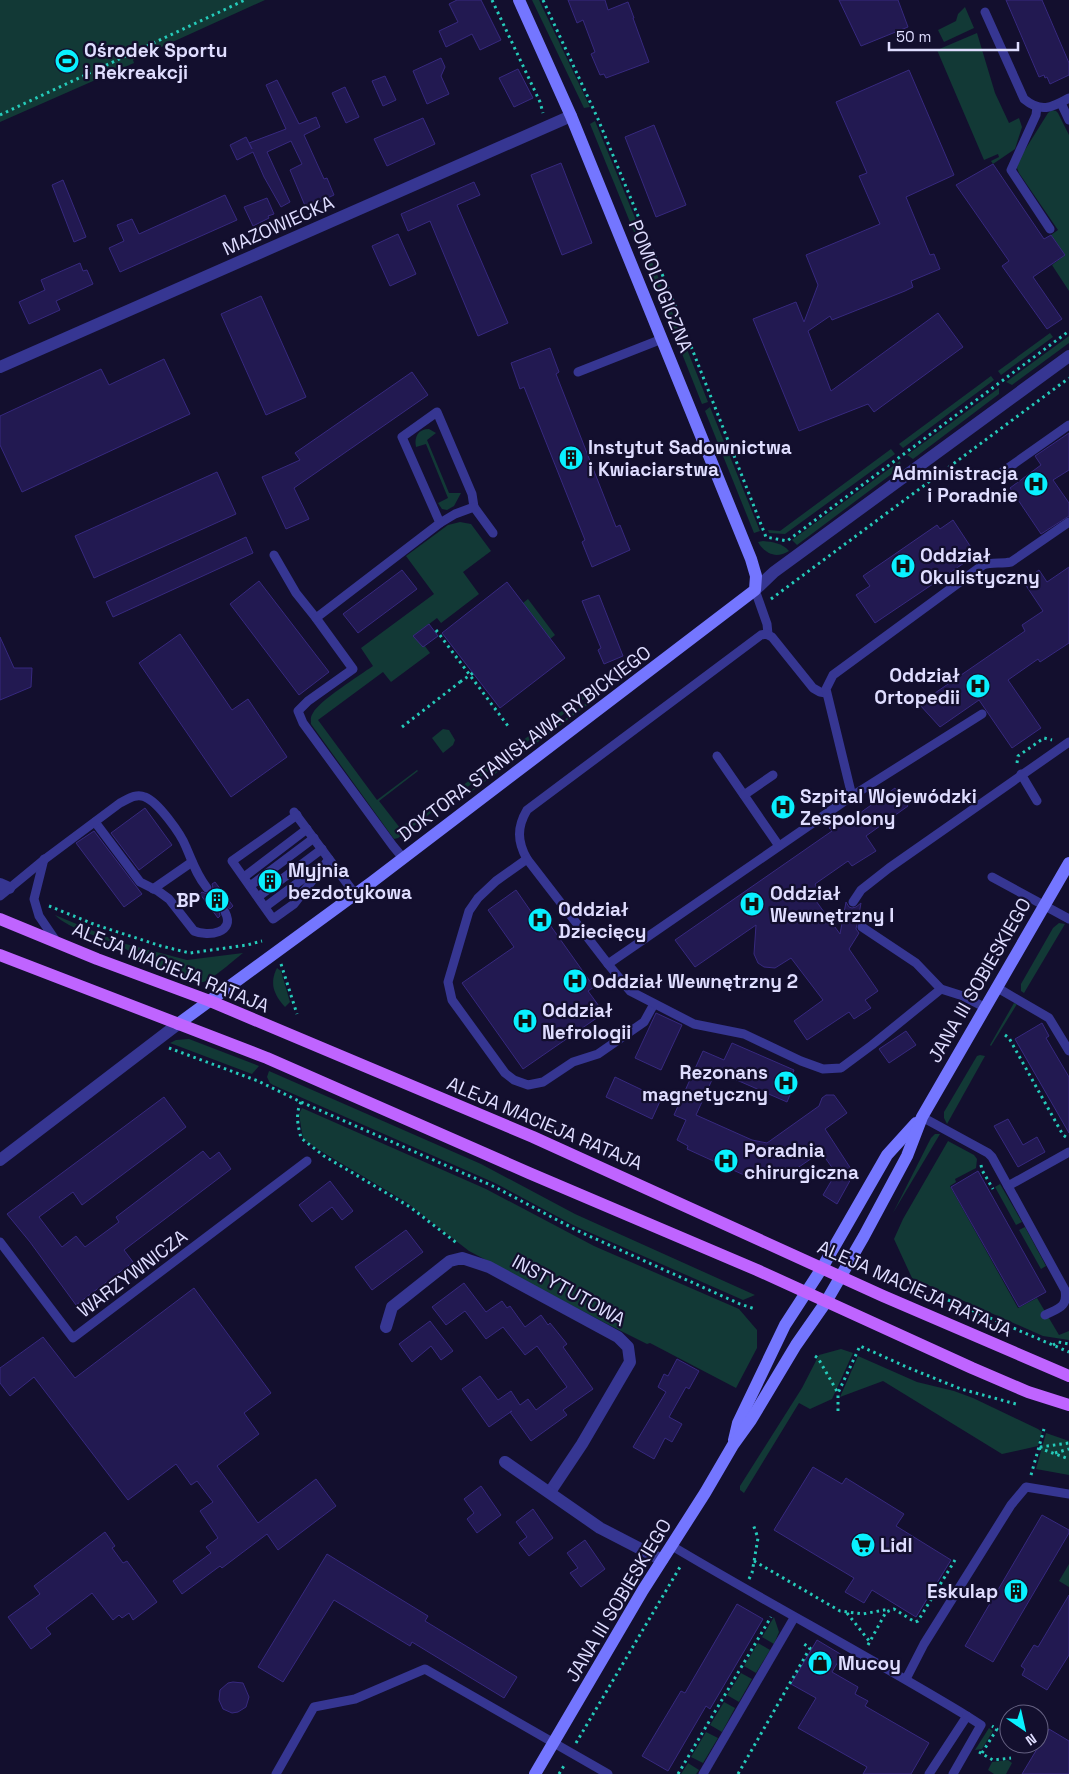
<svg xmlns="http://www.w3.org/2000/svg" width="1069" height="1774" viewBox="0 0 1069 1774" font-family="'Space Grotesk',sans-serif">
<rect width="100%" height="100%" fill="#130f2e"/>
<g fill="#123936">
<polygon points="0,0 265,0 133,60 134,63 0,122"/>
<polygon points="532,0 539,0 590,107 584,108"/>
<polygon points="965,7 974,28 944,42 938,30 956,21 958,14"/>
<polygon points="977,33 995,93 1009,123 1019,118 1022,127 1015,149 993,164 991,161 999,157 998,154 984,160 937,50"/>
<polygon points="1052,110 1056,111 1058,113 1069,135 1069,291 1052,265 1065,255 1051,235 1058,230 1019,173 1017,168 1018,161 1048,113"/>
<polygon points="595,121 640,230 634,232 590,124"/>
<polygon points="647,249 708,402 702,404 642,253"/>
<polygon points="1050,333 1053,337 1001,375 998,371"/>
<polygon points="1069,336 1069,343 1012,385 1006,382"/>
<polygon points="991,376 994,380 903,448 899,444"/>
<polygon points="999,388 999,394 913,459 907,455"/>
<polygon points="710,407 760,531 754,533 705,411"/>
<path d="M 429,429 L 436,433 L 427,440 L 449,493 L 461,493 L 454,506 L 447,510 L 442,509 L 438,503 L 448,498 L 426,444 L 416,447 C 414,437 418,429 429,429 Z"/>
<polygon points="891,449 895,454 785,534 769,533 768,530 780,531"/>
<polygon points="900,461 901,467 797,545 792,540"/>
<path d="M 460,522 L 471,524 L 491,551 L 463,572 L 479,594 L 441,623 L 437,618 L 416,634 L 430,653 L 391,682 L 383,672 L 318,720 L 377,800 L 417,770 L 418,771 L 379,801 L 400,828 L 408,822 L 411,825 L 435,807 L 436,809 L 398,838 L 394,839 L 311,724 C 311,720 310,717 313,713 C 319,701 360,675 373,666 L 361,648 L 434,594 L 406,556 L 448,525 Z"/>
<path d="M 763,541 C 773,542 782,543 789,551 C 776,559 765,554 758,542 Z"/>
<polygon points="528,599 555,635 550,639 523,603"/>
<polygon points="591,689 594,691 461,792 458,789"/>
<polygon points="593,698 590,703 471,792 468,793"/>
<polygon points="443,729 449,730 455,740 453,745 443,753 432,738"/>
<path d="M 55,915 L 122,943 L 187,960 L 243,953 C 235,959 212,980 203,982 C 182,988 139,955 120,946 C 100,936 70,930 55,915 Z"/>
<polygon points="1059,923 1065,924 1024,993 1021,991 1021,984 1053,928"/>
<path d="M 277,968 L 281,971 L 290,1002 L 285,1007 C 274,995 269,983 277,968 Z"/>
<polygon points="1014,1003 1017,1004 991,1046 990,1045"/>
<polygon points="189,1039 259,1066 252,1074 170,1043 176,1040"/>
<polygon points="980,1055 985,1056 947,1124 944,1118 944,1112 977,1056"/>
<polygon points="269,1071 481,1164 575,1214 755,1295 743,1300 575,1226 495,1183 273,1085 270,1083 267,1077"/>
<polygon points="302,1108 486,1189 594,1246 739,1309 757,1330 757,1348 736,1388 650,1343 647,1344 607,1324 469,1251 406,1202 324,1153 303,1139 299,1114"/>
<polygon points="935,1134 940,1134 893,1213 931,1138"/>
<polygon points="948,1141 974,1155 977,1159 976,1168 955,1179 956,1182 950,1186 1018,1308 1037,1298 1059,1335 1069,1331 1069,1340 1043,1336 912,1278 894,1239 903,1219"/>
<polygon points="1000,1184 1022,1222 1016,1225 995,1187"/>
<polygon points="1025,1227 1046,1266 1041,1269 1019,1230"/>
<polygon points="841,1349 853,1353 832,1399 810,1409 799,1403 744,1493 740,1490 740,1486 802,1388 819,1355"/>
<polygon points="858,1356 917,1382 954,1391 973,1398 1038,1429 1042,1432 1038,1446 1002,1454 883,1381 840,1397"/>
<polygon points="1046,1433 1069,1441 1069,1475 1036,1469"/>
<polygon points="1069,1564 1069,1587 1059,1581"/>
<polygon points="774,1617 779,1632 774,1644 762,1637"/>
<polygon points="758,1643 770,1650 756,1673 744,1666"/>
<polygon points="741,1673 752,1679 739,1702 727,1695"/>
<polygon points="724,1702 735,1708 722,1732 710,1725"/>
<polygon points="989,1728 993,1731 982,1749 975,1750"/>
<polygon points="706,1732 718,1738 703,1763 691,1757"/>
<polygon points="1008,1760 1012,1763 1006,1774 994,1774 988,1770 992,1762"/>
<polygon points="688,1763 699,1770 696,1774 681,1774"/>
</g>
<g fill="#221951" stroke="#37297f">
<polygon points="457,0 481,0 501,40 480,50 472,34 446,47 439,31 458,22 449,4"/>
<polygon points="568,0 605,0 608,10 628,2 634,18 633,18 649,62 606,78 604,74 600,75 591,54 595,52 583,20 577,23"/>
<polygon points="839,0 898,0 908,27 861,46"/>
<polygon points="1006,0 1042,0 1069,63 1069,75 1050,84 1047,77 1045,78 1044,75 1039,77"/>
<polygon points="441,58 445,67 441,76 449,94 427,104 413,71"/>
<polygon points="518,69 533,98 514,107 499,78"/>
<polygon points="909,70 954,175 906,197 930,255 934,254 940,269 911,281 913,287 905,291 832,320 830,316 808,331 831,391 938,313 963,347 874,412 868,404 799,431 753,319 796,302 804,322 818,285 806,255 880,224 859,176 867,173 836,102"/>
<polygon points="385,76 396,100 383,106 372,81"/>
<polygon points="277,80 299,124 316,117 320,127 304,135 324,179 327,178 334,195 306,208 290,170 302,164 291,141 267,152 290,202 281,207 264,177 253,152 237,160 230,145 246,137 252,149 249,143 286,129 266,85"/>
<polygon points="345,87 359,117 346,123 332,93"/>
<polygon points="423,118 435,144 387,166 374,139"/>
<polygon points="654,125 686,205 656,217 625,137"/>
<polygon points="561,163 592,243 562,255 531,175"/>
<polygon points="993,164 1044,239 1051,235 1065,255 1033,277 1062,319 1047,329 1002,266 1009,261 956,185"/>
<polygon points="63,180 86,237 74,242 52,185"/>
<polygon points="474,182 480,195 457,205 508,323 478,336 430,221 408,231 401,214"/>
<polygon points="225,195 237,220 120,272 109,248 124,241 117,225 132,219 139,234"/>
<polygon points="267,198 274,214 268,216 269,218 253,226 244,207"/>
<polygon points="398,234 416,274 390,286 372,246"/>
<polygon points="80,263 83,271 87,270 93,284 56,301 60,310 29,324 19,302 45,290 41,280"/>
<polygon points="261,296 306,397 266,415 221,314"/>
<polygon points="550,348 559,372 556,374 616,527 620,525 630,550 592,567 582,542 585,540 524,387 520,389 511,363"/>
<polygon points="164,359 190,414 22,492 0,445 0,416 101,369 109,385"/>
<polygon points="412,372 428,395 294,488 309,519 286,529 262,477 300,460 295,453"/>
<polygon points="1069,433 1069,470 1053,480 1069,503 1069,516 1041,534 1010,488 1041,465 1035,456"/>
<polygon points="217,472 236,514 94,578 75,536"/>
<polygon points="953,520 976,555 875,623 856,595 870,586 863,576 937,525 940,529"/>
<polygon points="246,537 253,553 113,617 106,602"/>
<polygon points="1069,567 1069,643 1040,662 1038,659 1008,680 1041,728 1012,748 979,700 940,727 919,704 1025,631 1022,625 1043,611 1023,581 1039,570 1047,582"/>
<polygon points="402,570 417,589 358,633 343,614"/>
<polygon points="259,581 329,672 299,695 230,604"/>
<polygon points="507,582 565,658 500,708 442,633"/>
<polygon points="599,595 623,656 604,664 598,650 601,648 582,601"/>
<polygon points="429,624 438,636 423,647 413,636"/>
<polygon points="180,634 232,710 248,699 287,757 231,797 139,663"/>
<polygon points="0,637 14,668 32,668 31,687 0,700"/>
<polygon points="895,788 908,806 866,836 876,851 852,866 848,861 815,884 818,890 811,894 840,934 846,902 849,907 852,908 856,907 861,903 859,914 867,920 866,922 860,921 857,924 856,929 859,933 849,949 878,991 865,1000 871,1008 854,1019 849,1012 807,1040 794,1021 823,1000 791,958 775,968 764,967 758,963 754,954 756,925 695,967 675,940 832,831 829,828 850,813 853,818"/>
<polygon points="145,808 172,845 139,870 111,833"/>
<polygon points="94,831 142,894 124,907 76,843"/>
<polygon points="215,882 233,906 230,909 226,906 221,908 219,911 220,916 218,918 200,894 202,892 207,894 211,893 213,888 212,884"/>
<polygon points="516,890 532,913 538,908 594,987 588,991 604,1013 523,1069 462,983 514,947 488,910"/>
<polygon points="656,1013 682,1025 661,1070 635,1058"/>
<polygon points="1042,1023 1049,1036 1046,1038 1069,1077 1069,1133 1015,1039"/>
<polygon points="906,1031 916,1045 889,1063 879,1049"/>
<polygon points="732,1043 794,1070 789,1082 794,1085 787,1102 716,1071 696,1115 752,1140 767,1143 819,1106 822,1098 826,1095 834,1095 847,1113 825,1129 853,1172 852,1177 837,1204 823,1195 836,1173 821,1152 793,1171 779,1177 776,1174 769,1176 745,1173 744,1175 687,1149 688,1146 677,1140 686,1120 674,1115 703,1051 724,1060"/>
<polygon points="615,1077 661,1099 652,1119 606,1097"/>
<polygon points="164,1097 186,1127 82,1205 73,1192 39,1217 62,1247 76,1236 85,1247 119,1222 116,1217 203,1151 210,1159 219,1152 231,1169 124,1250 133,1262 76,1305 30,1242 7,1214"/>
<polygon points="1008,1119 1023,1145 1037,1137 1045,1152 1018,1167 994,1126"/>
<polygon points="978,1171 1046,1292 1019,1307 951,1187"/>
<polygon points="330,1181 353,1211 342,1220 332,1207 312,1222 299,1205"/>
<polygon points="406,1230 423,1252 372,1290 355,1267"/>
<polygon points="464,1283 486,1312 502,1301 507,1308 510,1306 525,1327 541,1315 548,1325 550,1323 567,1344 563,1347 593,1389 563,1410 567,1415 531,1441 510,1412 512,1411 489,1427 462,1389 480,1376 498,1400 511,1391 520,1405 528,1399 536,1410 567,1387 537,1346 525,1355 503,1327 486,1339 465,1311 446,1325 432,1307"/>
<polygon points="194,1288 271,1393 244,1413 259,1434 217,1466 258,1523 316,1479 336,1506 278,1550 267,1534 222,1568 220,1566 182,1594 173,1581 211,1553 206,1547 218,1538 200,1511 213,1502 197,1481 191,1485 176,1464 128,1500 34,1377 10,1396 0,1383 0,1368 43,1337 75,1378"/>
<polygon points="430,1321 453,1351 441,1360 431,1346 412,1362 399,1344"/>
<polygon points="677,1359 699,1371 689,1389 686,1387 669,1417 682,1424 672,1442 665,1438 654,1459 633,1447 666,1392 658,1387 664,1374 668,1376"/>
<polygon points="813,1467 842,1484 846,1478 904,1514 896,1526 951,1560 916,1617 872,1590 864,1603 845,1592 854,1578 774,1530"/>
<polygon points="481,1486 501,1515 477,1533 467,1519 474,1513 464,1499"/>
<polygon points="533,1509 553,1538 529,1556 519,1543 527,1537 516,1522"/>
<polygon points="1042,1515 1069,1530 1069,1533 993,1662 965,1646"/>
<polygon points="105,1532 115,1546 112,1548 123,1563 127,1561 157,1602 133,1620 129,1613 122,1618 119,1615 113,1620 92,1593 46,1628 51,1634 31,1649 8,1617 40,1594 34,1586"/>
<polygon points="585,1540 605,1569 581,1587 570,1573 578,1568 567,1553"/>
<polygon points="327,1554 428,1616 425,1621 517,1677 504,1698 412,1642 410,1646 334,1600 283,1682 258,1667"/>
<polygon points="1069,1595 1069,1655 1047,1690 1022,1675 1025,1669 1021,1666 1034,1645 1038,1647"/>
<polygon points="737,1604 763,1619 710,1709 706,1706 668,1771 642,1756 681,1691 685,1693"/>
<polygon points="817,1640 842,1655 832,1672 858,1687 855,1694 868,1701 865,1706 929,1743 911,1774 863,1774 867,1767 798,1728 816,1698 791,1684"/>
<polygon points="233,1682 243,1683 249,1697 246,1707 238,1712 232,1713 223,1709 219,1700 220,1690 228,1683"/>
<polygon points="1049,1729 1069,1741 1069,1774 1022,1774"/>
</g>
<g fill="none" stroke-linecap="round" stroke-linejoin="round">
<g stroke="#25cbba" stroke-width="3" stroke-dasharray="2.5 4" stroke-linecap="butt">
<polyline points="492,0 540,102 543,113"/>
<polyline points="543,0 598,119 674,303 766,537 787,541 1069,331"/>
<polyline points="0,115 245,0"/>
<polyline points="771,599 1069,378"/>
<polyline points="436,630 508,726"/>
<polyline points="402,727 460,682"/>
<polyline points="1017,763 1018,756 1044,738 1052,740"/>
<polyline points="49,906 96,925 161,946 190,953 247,945 262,941"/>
<polyline points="281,964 297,1014"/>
<polyline points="1005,1035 1009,1038 1063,1135 1069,1139"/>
<polyline points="169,1048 258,1081 301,1102 495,1187 576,1230 740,1304 755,1309"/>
<path d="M 301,1102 C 295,1114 298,1126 301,1138 L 324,1156 L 410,1207 L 458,1244"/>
<polyline points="981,1165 982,1170 993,1189"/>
<polyline points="948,1300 1069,1352"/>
<polyline points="1053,1345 1058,1342 1069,1344"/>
<polyline points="815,1356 818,1358 838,1393"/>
<polyline points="838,1411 838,1393 860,1346 909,1368 961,1389 1016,1404"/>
<polyline points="1040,1447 1069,1443"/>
<polyline points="1039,1448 1069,1459"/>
<polyline points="1055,1453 1069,1449"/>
<polyline points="1031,1475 1044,1429"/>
<polyline points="754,1561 840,1611 863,1614 889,1609"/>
<polyline points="749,1579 752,1573 758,1538 753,1524"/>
<polyline points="847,1613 870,1642"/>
<polyline points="868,1645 886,1612 894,1609 915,1622 918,1621 955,1560"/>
<polyline points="576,1743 680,1567"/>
<polyline points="979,1752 993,1760 1011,1758"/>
<polyline points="982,1753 997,1729 992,1726"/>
<polyline points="559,1774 565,1764"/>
<polyline points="678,1774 771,1617"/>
<polyline points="738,1774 810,1648 804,1644"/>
</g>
<g stroke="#363692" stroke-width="9">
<path d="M 985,12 L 1024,99 C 1041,113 1051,108 1069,98"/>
<polyline points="1061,103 1069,120"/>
<polyline points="1037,107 1036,115 1011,170 1050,229"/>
<polyline points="578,372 662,339"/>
<polyline points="998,475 1069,425"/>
<polyline points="440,523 402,437 437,412 472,494 474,507"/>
<polyline points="274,555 296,593 316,618 353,669 308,701 298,711 303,723 393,846 403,858"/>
<polyline points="755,590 767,624 768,634"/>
<polyline points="316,618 440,523 455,514 474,507 493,533"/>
<polyline points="717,756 779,846"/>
<polyline points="1021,774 1037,801"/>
<polyline points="744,795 773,775"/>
<polyline points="852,796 982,714"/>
<polyline points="294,812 355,894"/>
<polyline points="297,815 232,861 273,919 294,904 329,859"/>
<path d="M 95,822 L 140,882 L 158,891 L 169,899 L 194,931 C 208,937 236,933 225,912"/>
<polyline points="44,859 34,899 39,916 56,941"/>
<path d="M 527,859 C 517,841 517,827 527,810 L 761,635 L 766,634 L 772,637 L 813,688 L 820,692 L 826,693"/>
<polyline points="244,877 307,829"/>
<polyline points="992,877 1069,919"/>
<polyline points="250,886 314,838"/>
<polyline points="153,889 192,862"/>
<path d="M 0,896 L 45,859 L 120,803 C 128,799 136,793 145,797 C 158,802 181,834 186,847 C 193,863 196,874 207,888"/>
<polyline points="258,897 322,849"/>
<polyline points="853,902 861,890 889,868 1069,742"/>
<polyline points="265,907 319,867"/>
<polyline points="862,927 916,963 941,989 963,996 984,1007"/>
<polyline points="608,964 527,859 496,881 478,898 469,911 448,982 452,1000 505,1073 514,1080 528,1085 543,1082 573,1062 598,1054 644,1022 654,1004"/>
<polyline points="996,987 1049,1018 1069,1051"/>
<path d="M 941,989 L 872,1045 L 841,1068 L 823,1069 L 801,1061 L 744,1034 L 694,1024 L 630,991 L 608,964 L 852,796 L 826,689 L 833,675 L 983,565 C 992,562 1001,564 1011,562 L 1069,522"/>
<path d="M 922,1117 L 988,1153 L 992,1157 L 1065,1290 C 1068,1307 1059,1308 1045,1315"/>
<polyline points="1008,1186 1069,1152"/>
<polyline points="0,1242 73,1338 307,1161"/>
<path d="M 672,1546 C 769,1604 870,1657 967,1716 L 929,1774"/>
<polyline points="906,1679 924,1644 1011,1505 1026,1487 1069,1494"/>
<polyline points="276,1774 314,1707 355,1699 425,1669 608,1774"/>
<polyline points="703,1774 794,1618"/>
<polyline points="953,1774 981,1725 967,1716"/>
</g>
<g stroke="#363692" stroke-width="12">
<polyline points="0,367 571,116"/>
<polyline points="755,590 774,572 1069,356"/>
<polyline points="0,884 9,888"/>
<polyline points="0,1160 178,1024"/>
<polyline points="386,1327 392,1307 450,1261 462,1258 489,1267 618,1337 628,1347 630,1362 582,1444 550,1492"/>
<polyline points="505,1462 600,1528 662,1560"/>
</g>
<g stroke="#7476ff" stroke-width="12">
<polyline points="178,1024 372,882 755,590 756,576 751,559 571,116 519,0"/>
<polyline points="734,1440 738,1423 785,1325 822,1268 887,1155 916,1123"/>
<polyline points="535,1774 643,1590 705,1493 733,1445 751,1420 796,1345 826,1302 864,1236 907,1156 922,1117 1069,863"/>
</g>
<g stroke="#bf64ff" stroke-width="12">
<polyline points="0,919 97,959 210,1001 533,1137 883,1296 1069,1376"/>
<polyline points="0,955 267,1058 529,1173 757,1270 972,1368 1028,1392 1069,1405"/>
</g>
<polyline stroke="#25cbba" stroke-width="3" stroke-dasharray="2.5 4" stroke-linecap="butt" points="460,682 473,673"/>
</g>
<defs>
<symbol id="stadium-disc" viewBox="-11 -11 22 22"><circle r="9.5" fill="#09f0ff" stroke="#130f2e"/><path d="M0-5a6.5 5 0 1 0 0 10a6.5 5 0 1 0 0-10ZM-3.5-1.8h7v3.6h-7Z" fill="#111"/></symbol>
<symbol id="building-disc" viewBox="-11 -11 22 22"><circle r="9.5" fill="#09f0ff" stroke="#130f2e"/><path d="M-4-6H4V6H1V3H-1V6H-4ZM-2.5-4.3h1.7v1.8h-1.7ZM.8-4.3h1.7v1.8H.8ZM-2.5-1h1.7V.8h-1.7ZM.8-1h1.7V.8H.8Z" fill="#111"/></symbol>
<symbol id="hospital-disc" viewBox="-11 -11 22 22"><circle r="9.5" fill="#09f0ff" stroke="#130f2e"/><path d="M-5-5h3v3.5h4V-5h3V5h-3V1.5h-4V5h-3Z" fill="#111"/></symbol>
<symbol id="supermarket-disc" viewBox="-11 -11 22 22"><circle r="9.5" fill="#09f0ff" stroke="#130f2e"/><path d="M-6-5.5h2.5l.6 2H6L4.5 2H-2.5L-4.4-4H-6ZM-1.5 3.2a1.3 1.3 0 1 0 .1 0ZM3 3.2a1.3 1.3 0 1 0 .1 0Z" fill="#111"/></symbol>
<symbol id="shop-disc" viewBox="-11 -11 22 22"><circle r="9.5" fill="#09f0ff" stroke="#130f2e"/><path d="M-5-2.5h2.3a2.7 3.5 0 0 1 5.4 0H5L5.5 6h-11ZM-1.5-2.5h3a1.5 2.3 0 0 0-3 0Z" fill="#111"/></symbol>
</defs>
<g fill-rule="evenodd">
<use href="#stadium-disc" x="53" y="47" width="28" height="28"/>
<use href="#building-disc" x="557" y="444" width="28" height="28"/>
<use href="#hospital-disc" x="1022" y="470" width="28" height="28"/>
<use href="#hospital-disc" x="889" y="552" width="28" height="28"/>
<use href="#hospital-disc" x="964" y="672" width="28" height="28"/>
<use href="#hospital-disc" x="769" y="793" width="28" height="28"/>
<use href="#building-disc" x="256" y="867" width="28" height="28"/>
<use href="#building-disc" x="203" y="886" width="28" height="28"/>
<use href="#hospital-disc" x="738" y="890" width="28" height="28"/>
<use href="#hospital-disc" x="526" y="906" width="28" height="28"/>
<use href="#hospital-disc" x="561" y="967" width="28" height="28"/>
<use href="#hospital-disc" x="511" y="1007" width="28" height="28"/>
<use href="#hospital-disc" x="772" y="1069" width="28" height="28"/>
<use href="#hospital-disc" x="712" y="1147" width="28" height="28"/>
<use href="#supermarket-disc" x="849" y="1531" width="28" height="28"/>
<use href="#building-disc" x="1002" y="1577" width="28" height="28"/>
<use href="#shop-disc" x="806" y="1649" width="28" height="28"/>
</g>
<g text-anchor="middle" stroke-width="4.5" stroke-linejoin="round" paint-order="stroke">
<g font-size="19" font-weight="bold" fill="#dfddff" stroke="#130f2e" text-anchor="start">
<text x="84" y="57">Ośrodek Sportu<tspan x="84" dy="22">i Rekreakcji</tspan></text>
<text x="588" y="454">Instytut Sadownictwa<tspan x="588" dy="22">i Kwiaciarstwa</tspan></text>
<text x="1018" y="480" text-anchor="end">Administracja<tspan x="1018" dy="22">i Poradnie</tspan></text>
<text x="920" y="562">Oddział<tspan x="920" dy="22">Okulistyczny</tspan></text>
<text x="960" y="682" text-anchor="end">Oddział<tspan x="960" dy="22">Ortopedii</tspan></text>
<text x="800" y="803">Szpital Wojewódzki<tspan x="800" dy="22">Zespolony</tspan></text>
<text x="288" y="877">Myjnia<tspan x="288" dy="22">bezdotykowa</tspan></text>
<text x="770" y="900">Oddział<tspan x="770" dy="22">Wewnętrzny I</tspan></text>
<text x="200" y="907" text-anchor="end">BP</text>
<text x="558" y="916">Oddział<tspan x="558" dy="22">Dziecięcy</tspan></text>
<text x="592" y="988">Oddział Wewnętrzny 2</text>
<text x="542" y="1017">Oddział<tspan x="542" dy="22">Nefrologii</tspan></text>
<text x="768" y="1079" text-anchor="end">Rezonans<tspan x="768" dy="22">magnetyczny</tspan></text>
<text x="744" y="1157">Poradnia<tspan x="744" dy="22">chirurgiczna</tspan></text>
<text x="880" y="1552">Lidl</text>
<text x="998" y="1598" text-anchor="end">Eskulap</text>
<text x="838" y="1670">Mucoy</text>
</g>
<g font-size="19" fill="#dfddff" stroke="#130f2e">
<text transform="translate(278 225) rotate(-24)" y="7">MAZOWIECKA</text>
<text transform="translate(661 286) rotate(68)" y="7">POMOLOGICZNA</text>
<text transform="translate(524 743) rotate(-37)" y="7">DOKTORA STANISŁAWA RYBICKIEGO</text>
<text transform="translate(171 967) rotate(22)" y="7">ALEJA MACIEJA RATAJA</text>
<text transform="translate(979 980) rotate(-60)" y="7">JANA III SOBIESKIEGO</text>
<text transform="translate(545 1123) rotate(23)" y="7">ALEJA MACIEJA RATAJA</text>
<text transform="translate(132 1273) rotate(-37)" y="7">WARZYWNICZA</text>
<text transform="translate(915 1288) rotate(24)" y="7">ALEJA MACIEJA RATAJA</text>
<text transform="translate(569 1290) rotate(29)" y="7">INSTYTUTOWA</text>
<text transform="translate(618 1600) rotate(-59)" y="7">JANA III SOBIESKIEGO</text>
</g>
</g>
<g transform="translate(1024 1729) rotate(146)"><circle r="24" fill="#130f2e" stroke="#656182"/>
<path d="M0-4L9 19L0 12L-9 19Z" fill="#09f0ff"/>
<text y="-8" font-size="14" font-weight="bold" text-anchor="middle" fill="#dfddff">N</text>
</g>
<path d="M889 42v8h129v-8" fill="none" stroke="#dfddff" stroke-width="2.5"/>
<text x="896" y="42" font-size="15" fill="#dfddff" stroke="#130f2e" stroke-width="4" paint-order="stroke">50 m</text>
</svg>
